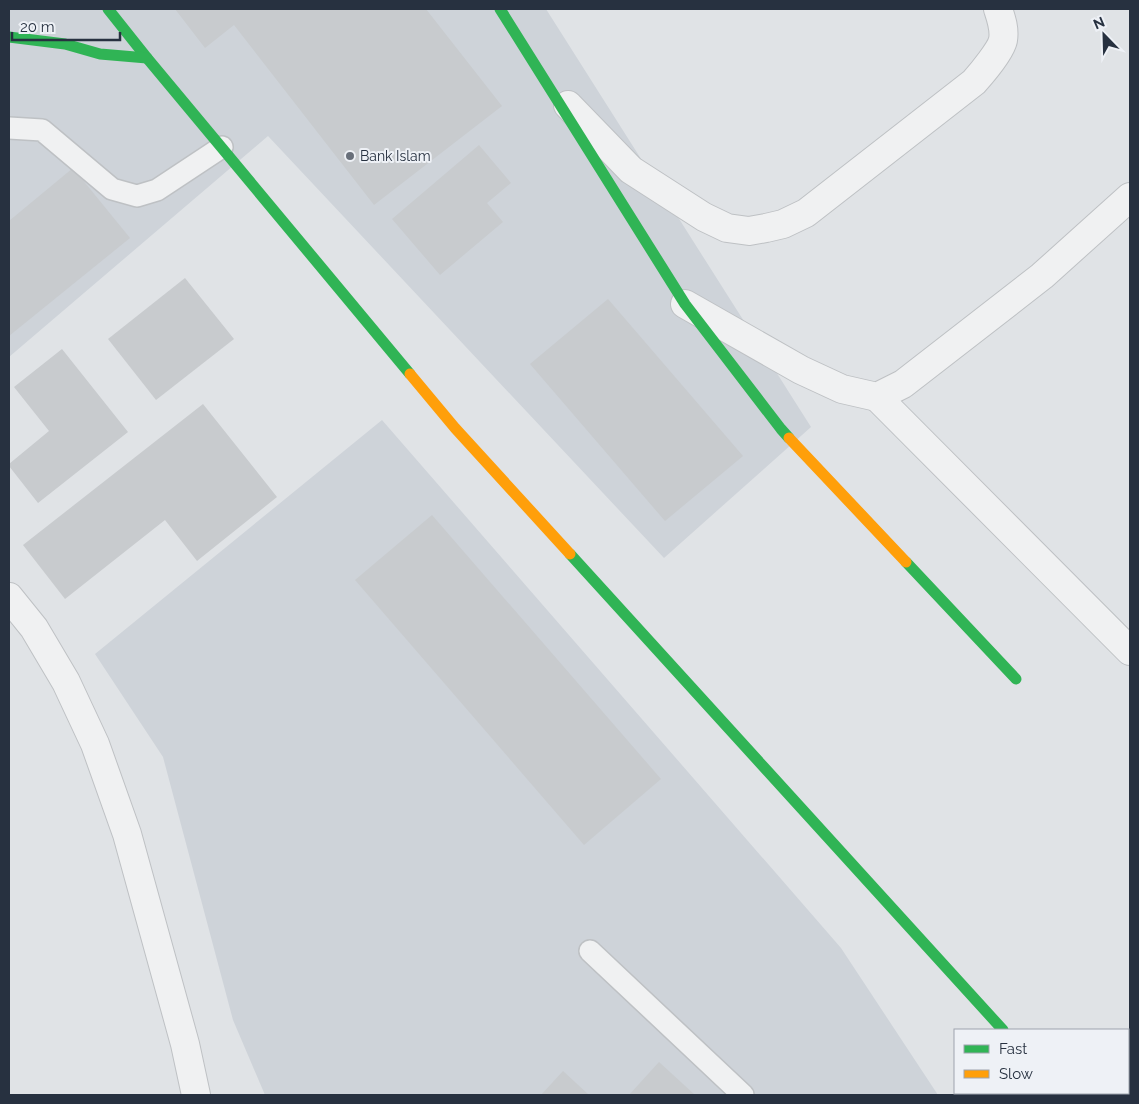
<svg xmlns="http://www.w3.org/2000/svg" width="1139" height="1104" viewBox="0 0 1139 1104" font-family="Raleway,sans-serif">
<rect width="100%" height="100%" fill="#e0e3e6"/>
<g fill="#ced3d9">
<polygon points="9,9 546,9 811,427 664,558 268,136 9,357"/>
<polygon points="382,420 841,948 938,1095 265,1095 233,1020 163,757 95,654"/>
</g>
<g fill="#c8cbce">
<polygon points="175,9 426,9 502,106 374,205 234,25 205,48"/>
<polygon points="479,145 511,183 487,203 503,222 440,275 392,219"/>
<polygon points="73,168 130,238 9,336 9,221"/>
<polygon points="185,278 234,339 156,400 108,339"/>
<polygon points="608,299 743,456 665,521 530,364"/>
<polygon points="62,349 128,432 38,503 9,466 9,464 49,431 14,387"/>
<polygon points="203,404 277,497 197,561 165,520 65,599 23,545"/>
<polygon points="432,515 661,779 584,845 355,580"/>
<polygon points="659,1062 695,1095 629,1095"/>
<polygon points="563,1071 589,1095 541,1095"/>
</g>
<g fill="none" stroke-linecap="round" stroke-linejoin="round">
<defs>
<g id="lane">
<polyline points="9,128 42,130 112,189 137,196 157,190 222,147"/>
<polyline points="590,951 743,1095"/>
</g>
<g id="street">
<path d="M 568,105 L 631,170 L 704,217 L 727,228 L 749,231 L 766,228 L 783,224 L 806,213 L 974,82 C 982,73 1001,50 1003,40 C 1005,29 1001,18 998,9"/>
<polyline points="685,304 801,370 842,389 877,397 903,384 1042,276 1130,197"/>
<polyline points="877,397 1130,651"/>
<polyline points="9,597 34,628 66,682 95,744 127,834 185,1044 196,1095"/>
</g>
</defs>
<use href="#lane" stroke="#bec1c4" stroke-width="24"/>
<use href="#street" stroke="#bec1c4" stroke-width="30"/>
<use href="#lane" stroke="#f0f1f2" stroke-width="21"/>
<use href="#street" stroke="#f0f1f2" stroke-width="28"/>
<g stroke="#30b455" stroke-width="11">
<polyline points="108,9 147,58 410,374"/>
<polyline points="500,9 685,304 781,429 789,438"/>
<polyline points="9,37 65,44 100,54 147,58"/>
<polyline points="570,554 1003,1030"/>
<polyline points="906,562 1016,679"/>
<polyline points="1060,1093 1063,1095"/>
</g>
<g stroke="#ff9f0a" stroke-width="11">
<polyline points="410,374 455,428 570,554"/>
<polyline points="789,438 906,562"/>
</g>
</g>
<circle fill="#686f7a" stroke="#eef1f6" stroke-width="2" cx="350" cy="156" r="5"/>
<g text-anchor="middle" stroke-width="4" stroke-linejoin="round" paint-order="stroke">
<g font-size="14" fill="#273140" stroke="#eef1f6" text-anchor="start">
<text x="360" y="161">Bank Islam</text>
</g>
</g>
<rect width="1139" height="1104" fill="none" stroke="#273140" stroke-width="20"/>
<rect x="954" y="1029" width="175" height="65" fill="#eef1f6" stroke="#9ea4ad"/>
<rect x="964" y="1045" width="25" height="8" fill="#30b455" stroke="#9ea4ad"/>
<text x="999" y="1054" font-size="15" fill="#273140">Fast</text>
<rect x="964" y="1070" width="25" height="8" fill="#ff9f0a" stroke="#9ea4ad"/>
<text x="999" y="1079" font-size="15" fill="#273140">Slow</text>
<g transform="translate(1104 35) rotate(337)" stroke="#eef1f6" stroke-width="4" paint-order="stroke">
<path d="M0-4L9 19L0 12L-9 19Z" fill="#273140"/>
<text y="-8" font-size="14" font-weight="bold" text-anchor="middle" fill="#273140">N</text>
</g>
<path d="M12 32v8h108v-8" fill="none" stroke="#273140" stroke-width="2.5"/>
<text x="20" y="32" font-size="15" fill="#273140" stroke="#eef1f6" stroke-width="4" paint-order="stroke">20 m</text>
</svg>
